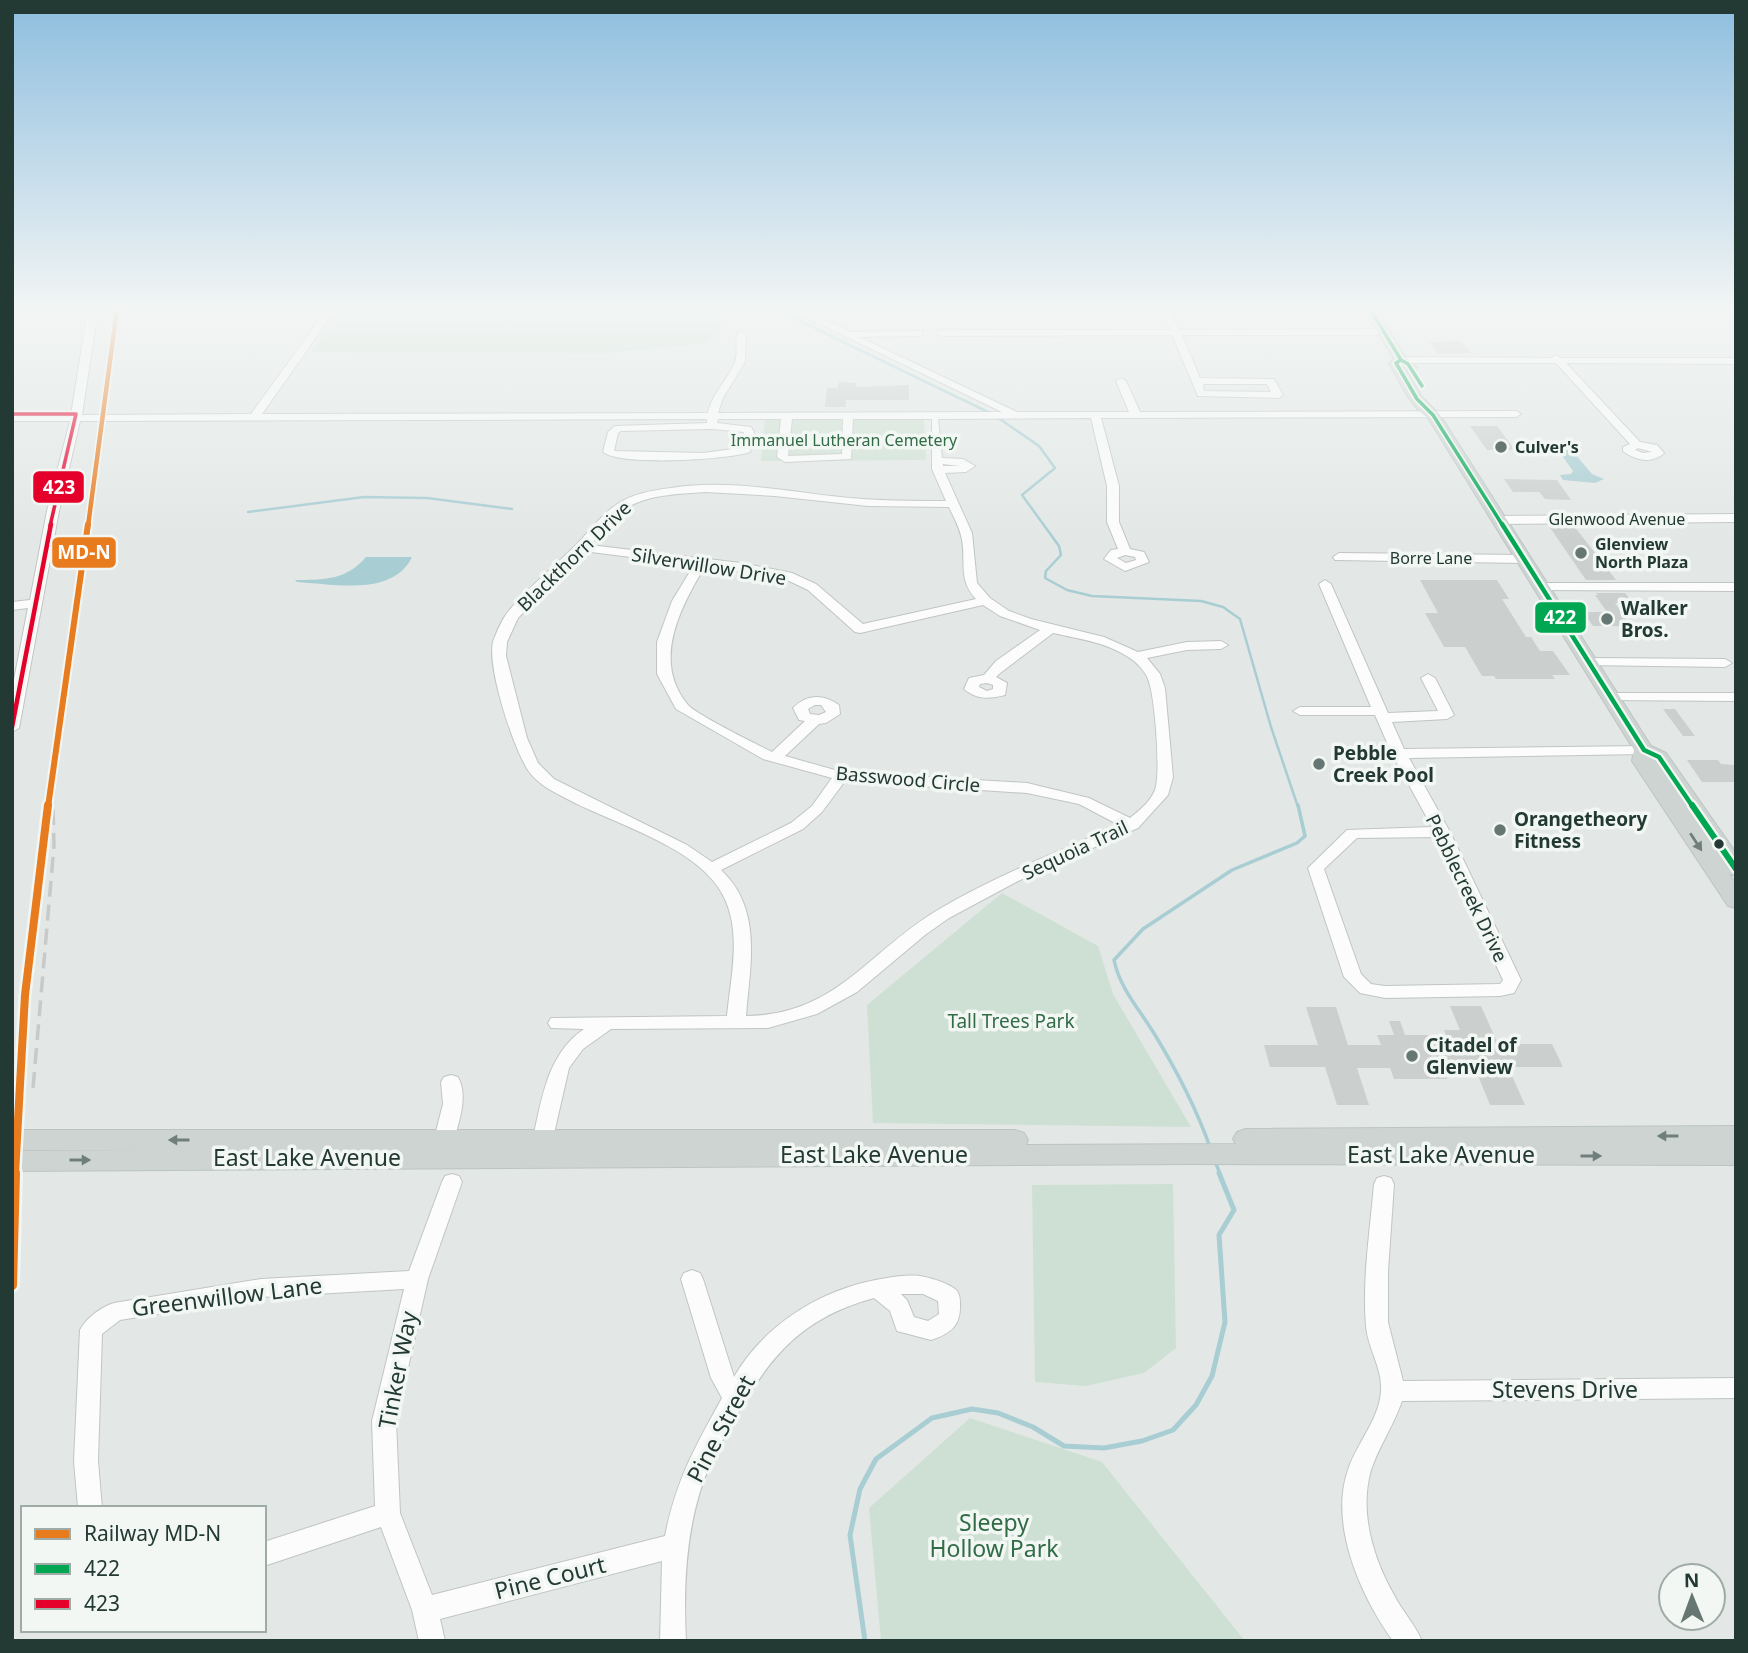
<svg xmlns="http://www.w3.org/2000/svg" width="1748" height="1653" viewBox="0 0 1748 1653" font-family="'Noto Sans',sans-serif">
<rect width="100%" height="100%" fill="#e3e8e6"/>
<g fill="#cee0d3">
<polygon points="342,309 724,309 721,333 703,344 606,353 311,352"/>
<polygon points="765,419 924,419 926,460 761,461"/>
<polygon points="1002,893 1098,946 1113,994 1191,1127 873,1123 867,1005"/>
<polygon points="1173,1184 1176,1348 1144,1373 1086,1386 1035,1382 1032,1185"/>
<polygon points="970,1418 1102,1462 1245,1641 881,1641 869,1508"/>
</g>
<g fill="#a8cdd2">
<polygon points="1559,447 1569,447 1592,474 1604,479 1595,483 1563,480 1560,475 1571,474 1573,471 1561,454"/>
<path d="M 366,557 L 412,557 C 393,597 333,584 297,582 L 295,580 C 323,580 347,580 366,557 Z"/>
</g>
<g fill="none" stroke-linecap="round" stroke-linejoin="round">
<g stroke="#a8cdd2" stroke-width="2.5">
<polyline points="775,309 990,413"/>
<polyline points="997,417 1039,446 1055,468 1022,495 1059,546 1061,555 1046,571 1045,578 1067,590 1092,596 1201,601 1223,607 1240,619 1271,727 1298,807"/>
<polyline points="248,512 364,497 427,498 512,509"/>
</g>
<g stroke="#a8cdd2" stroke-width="3.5">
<path d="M 1210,1147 C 1196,1108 1177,1071 1155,1035 C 1140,1010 1120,989 1114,960 L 1143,929 L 1232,870 L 1297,843 L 1305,836 L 1298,805"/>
<polyline points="1215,1161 1220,1174"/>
</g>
<polyline stroke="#a8cdd2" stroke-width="5" points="865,1641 850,1535 860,1489 876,1459 932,1418 972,1409 998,1413 1033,1427 1064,1446 1104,1448 1142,1441 1173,1430 1196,1405 1212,1376 1225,1322 1219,1235 1234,1210 1219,1173"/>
</g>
<g fill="#cbcfcd">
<polygon points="1461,341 1471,353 1438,354 1429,342"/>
<polygon points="839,382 856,383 856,387 909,385 909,400 846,400 846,407 825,407 827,388 838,388"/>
<polygon points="1470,426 1497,426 1515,450 1487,450"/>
<polygon points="1504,479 1557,480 1571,500 1545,499 1539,492 1513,492"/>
<polygon points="1549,526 1574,526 1616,580 1586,580"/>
<polygon points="1420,580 1497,580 1509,599 1502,599 1526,637 1531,637 1540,651 1553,651 1570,675 1552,675 1555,679 1496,679 1494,676 1482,676 1465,647 1444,647 1425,613 1438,613"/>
<polygon points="1596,593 1625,593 1633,603 1615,603 1632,626 1593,626 1583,612 1607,612 1595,595 1598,595"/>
<polygon points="1663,709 1675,709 1695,736 1683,736"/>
<polygon points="1687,760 1718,760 1721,764 1736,765 1736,782 1702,782"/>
<polygon points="1450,1006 1481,1006 1498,1044 1552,1044 1563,1067 1508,1067 1525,1105 1490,1105 1475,1068 1443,1068 1447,1079 1394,1079 1390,1068 1357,1068 1369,1105 1337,1105 1325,1067 1270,1067 1264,1045 1318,1045 1306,1007 1336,1007 1348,1045 1381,1045 1377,1035 1394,1035 1389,1021 1400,1021 1405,1035 1446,1035 1444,1030 1460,1030"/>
</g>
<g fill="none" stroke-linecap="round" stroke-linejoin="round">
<defs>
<g id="minor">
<path d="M 88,309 L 98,309 L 82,415 L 251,414 L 327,309 L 336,309 L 262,414 L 708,413 C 712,393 728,380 735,362 C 739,352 734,343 738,333 L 741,332 L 746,335 L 745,362 L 723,398 L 718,413 L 1002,412 L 789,309 L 801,309 L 850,332 L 922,331 L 922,335 L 919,336 L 859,337 L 1017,412 L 1129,412 L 1116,381 L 1121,378 L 1126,381 L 1140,412 L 1516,411 L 1521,414 L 1516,417 L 1101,418 L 1119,486 L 1119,522 L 1130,549 L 1144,552 L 1149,562 L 1125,571 L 1104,559 L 1111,550 L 1118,549 L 1107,522 L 1107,486 L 1091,418 L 938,419 L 942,458 L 963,459 L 975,466 L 966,472 L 945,473 L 972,533 L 977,583 L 990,598 L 1009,611 L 1031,619 L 1104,637 L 1138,652 L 1187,642 L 1221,641 L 1228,645 L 1221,649 L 1187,650 L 1147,658 L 1160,674 L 1165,688 L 1173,777 L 1168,795 L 1138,828 L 1018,881 L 949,918 L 925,935 L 857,992 L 817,1014 L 768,1028 L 611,1029 L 583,1049 L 569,1068 L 550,1151 L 547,1156 L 540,1159 L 533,1156 L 530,1151 C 541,1107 544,1056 584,1029 L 551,1028 L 548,1023 L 551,1018 L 727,1016 C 731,973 744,925 718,887 C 690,846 617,824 573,802 C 558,794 541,787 530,773 C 514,752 487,667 493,642 C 496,633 502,620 507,613 C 526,589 553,568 575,546 C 588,533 601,515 616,505 C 631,494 653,490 671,488 C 726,479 785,491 840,497 C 875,501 910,501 946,501 L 932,469 L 932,419 L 853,419 L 851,459 L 785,462 L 777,457 L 781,419 L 718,419 L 717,423 L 751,427 L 754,432 L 750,452 C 726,460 620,466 603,452 L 608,432 L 615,426 L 707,423 L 707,419 L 80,421 L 59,511 L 19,728 L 12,732 L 12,690 L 28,608 L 12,610 L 12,602 L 30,600 L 47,511 L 70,421 L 12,421 L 12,415 L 71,415 ZM 792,419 L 843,419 L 842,454 L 788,456 ZM 712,429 L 744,432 L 741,448 L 703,453 L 614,451 L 618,433 L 621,431 ZM 943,464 L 960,466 L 943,466 ZM 706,492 L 775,496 L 868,506 L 949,507 C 954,518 960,528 962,540 C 966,563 958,580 976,599 L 863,624 L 816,584 L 792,573 L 741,563 L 590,545 C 601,533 612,518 625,509 C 648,494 679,494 706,492 ZM 583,551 L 694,565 L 672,601 L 657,642 L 657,674 L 676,709 L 763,759 L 832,778 L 812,806 L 791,823 L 712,862 L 687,845 L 554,779 L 538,763 L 527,738 L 506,656 L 507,642 L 518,618 ZM 1125,555 L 1135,557 L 1136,560 L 1126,563 L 1117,558 ZM 705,566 L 785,579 L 808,590 L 855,632 L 860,633 L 983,605 L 1000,616 L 1040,630 L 996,661 L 984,675 L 969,678 L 964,689 C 977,700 989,699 1005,695 L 1007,683 L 996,677 L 999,674 L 1053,633 C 1080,639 1111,643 1134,661 C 1140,666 1147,674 1149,682 C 1155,700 1161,773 1155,790 C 1150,802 1140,810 1130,818 L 1089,798 L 1027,783 L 842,772 L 785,756 L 819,724 L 826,723 L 840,714 L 839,705 C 823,694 807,694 793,708 L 799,720 L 805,721 L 772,752 C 756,744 697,715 688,705 C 651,661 681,607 705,566 ZM 987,683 L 993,685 L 993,689 L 987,691 L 979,687 L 980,684 ZM 815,705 L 821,705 L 826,712 L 819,715 L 810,714 L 808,709 ZM 845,781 L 1027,793 L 1079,804 L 1119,825 C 1058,852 994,876 936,911 C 868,952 836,1015 746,1016 C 750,965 763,909 721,870 L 803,829 L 822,812 Z"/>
<path d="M 1162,309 L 1171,309 L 1179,330 L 1384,329 L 1389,332 L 1384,335 L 1182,335 L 1200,378 L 1274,379 L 1283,395 L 1278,398 L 1198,396 L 1172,335 L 941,336 L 936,333 L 941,330 L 1170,330 ZM 1203,384 L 1267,384 L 1271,392 L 1204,391 Z"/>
<path d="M 1556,355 L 1561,358 L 1736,358 L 1736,364 L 1566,363 L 1640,442 L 1657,445 L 1664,453 C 1652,464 1636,461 1623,451 L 1623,447 L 1630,444 L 1556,363 L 1401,363 L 1396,360 L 1401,357 L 1551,358 ZM 1638,448 L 1652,452 L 1643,453 L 1635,450 Z"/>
<polygon points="1736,514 1736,522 1499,524 1493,520 1499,516"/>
<polygon points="1339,553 1524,555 1530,559 1524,563 1335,560 1333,557"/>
<path d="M 1325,580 L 1331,584 L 1388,713 L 1438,711 L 1421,678 L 1428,674 L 1435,678 L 1454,715 L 1447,719 L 1392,722 L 1404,749 L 1644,746 L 1651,750 L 1644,754 L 1409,758 L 1450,832 L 1521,980 L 1514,993 L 1500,996 L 1385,998 L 1360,993 L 1344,977 L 1308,868 L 1347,830 L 1432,827 L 1392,754 L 1375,715 L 1300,715 L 1293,711 L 1300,707 L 1371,707 L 1319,584 ZM 1436,837 L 1503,980 L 1500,984 L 1385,986 L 1371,984 L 1361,974 L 1324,869 L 1357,838 Z"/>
<polygon points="1542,583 1736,583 1736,591 1538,590 1538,584"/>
<polygon points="1589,658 1725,659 1732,663 1725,667 1584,665 1582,662 1584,659"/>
<polygon points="1611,693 1736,693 1736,701 1606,700 1604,697"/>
<path d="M 451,1075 L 458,1077 C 470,1099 456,1129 451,1151 L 448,1156 L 441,1159 L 434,1156 L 431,1151 L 443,1104 L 441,1082 L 444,1077 Z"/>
<path d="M 452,1174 L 459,1176 L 462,1182 L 428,1279 L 396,1421 L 400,1513 L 432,1595 L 665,1536 C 676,1480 695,1447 722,1398 L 711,1378 L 681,1279 L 684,1273 L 692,1270 L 700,1273 L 703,1279 L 734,1377 C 766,1322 825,1287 887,1278 C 899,1276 913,1274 925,1277 C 934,1279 947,1283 955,1289 C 959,1292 960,1297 960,1303 C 961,1325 952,1333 931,1340 L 897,1331 L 890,1311 L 874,1298 C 804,1317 771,1354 737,1415 C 728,1433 716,1449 709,1467 C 686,1521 683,1583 686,1641 L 660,1641 L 662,1561 L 440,1619 L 445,1641 L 419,1641 L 412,1610 L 381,1527 L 264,1566 L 264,1542 L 375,1506 L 372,1421 L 404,1289 L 261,1297 L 120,1320 L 102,1334 L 98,1461 L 102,1508 L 78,1508 L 74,1461 L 80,1330 C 86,1318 101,1307 114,1303 L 261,1279 L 409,1271 L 442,1182 L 445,1176 ZM 901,1294 L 923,1294 L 938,1301 L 939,1314 L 928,1321 L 914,1317 L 907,1300 Z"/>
<path d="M 1384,1176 L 1391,1178 L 1394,1184 L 1388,1271 L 1388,1322 L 1403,1381 L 1736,1378 L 1736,1398 L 1402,1401 C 1394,1425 1379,1446 1371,1470 C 1359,1512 1373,1558 1394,1595 C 1402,1611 1415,1624 1422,1641 L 1393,1641 C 1360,1595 1328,1523 1349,1467 C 1358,1442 1381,1416 1381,1389 C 1382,1368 1368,1348 1366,1327 C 1362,1280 1370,1231 1374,1184 L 1377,1178 Z"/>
</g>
<g id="major">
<path d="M 1364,309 L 1376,309 L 1406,358 L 1417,367 L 1415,370 L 1406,370 L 1422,397 L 1440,415 L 1651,746 L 1666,753 L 1736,853 L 1736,876 L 1729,874 L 1736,884 L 1736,908 L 1728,906 L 1632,761 L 1634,750 L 1428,418 C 1409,405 1400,382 1389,363 L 1394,359 Z"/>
<polygon points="1736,1126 1736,1165 1191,1164 12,1171 12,1151 145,1150 12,1150 12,1130 1015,1130 1024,1133 1028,1140 1026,1145 1236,1144 1233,1139 1237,1132 1246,1129"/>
</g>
</defs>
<use href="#minor" stroke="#c0c5c3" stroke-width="2"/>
<use href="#major" stroke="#bcc4c2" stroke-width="2"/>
<use href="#minor" fill="#fbfcfb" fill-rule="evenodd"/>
<use href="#major" fill="#ced4d2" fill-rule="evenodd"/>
<polyline stroke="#c7cac9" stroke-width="2.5" stroke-dasharray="10 4.5" stroke-linecap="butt" points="53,773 53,807"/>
<polyline stroke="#c7cac9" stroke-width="3.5" stroke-dasharray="16 8" stroke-linecap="butt" points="33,1088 54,846 53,805"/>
<defs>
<g id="bus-1-far2">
<polyline points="1370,309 1401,360 1408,364 1422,386"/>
<polyline points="1401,360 1396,363 1417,399 1433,415 1503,526"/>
</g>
<polyline id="bus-1-far1" points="1502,524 1644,750 1659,757 1693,807"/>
<polyline id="bus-1" points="1692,805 1736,869"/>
<polyline id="bus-2-far1" points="12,414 76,414 50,526"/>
<polyline id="bus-2" points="12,727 51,524"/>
</defs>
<use href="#bus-1-far2" stroke="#f2f7f4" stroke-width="7"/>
<use href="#bus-1-far1" stroke="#f2f7f4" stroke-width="9"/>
<use href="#bus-1" stroke="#f2f7f4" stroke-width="11"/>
<use href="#bus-2-far1" stroke="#f2f7f4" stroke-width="7"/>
<use href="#bus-2" stroke="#f2f7f4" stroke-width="9"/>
<use href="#bus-1-far2" stroke="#00a651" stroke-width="3.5"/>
<use href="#bus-1-far1" stroke="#00a651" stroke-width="4.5"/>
<use href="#bus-1" stroke="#00a651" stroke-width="6"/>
<use href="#bus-2-far1" stroke="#e4002b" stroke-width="3.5"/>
<use href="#bus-2" stroke="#e4002b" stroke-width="4.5"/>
<defs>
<polyline id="rail-1-far3" points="88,526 117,309"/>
<polyline id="rail-1-far2" points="48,807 88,524"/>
<polyline id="rail-1-far1" points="15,1174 25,995 48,805"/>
<polyline id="rail-1" points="12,1285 15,1173"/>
</defs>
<use href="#rail-1-far3" stroke="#f2f7f4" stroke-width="8"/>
<use href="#rail-1-far2" stroke="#f2f7f4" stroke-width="10"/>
<use href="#rail-1-far1" stroke="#f2f7f4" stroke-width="13"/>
<use href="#rail-1" stroke="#f2f7f4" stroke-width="16"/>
<use href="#rail-1-far3" stroke="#e97b1f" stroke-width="4.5"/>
<use href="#rail-1-far2" stroke="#e97b1f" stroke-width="6"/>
<use href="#rail-1-far1" stroke="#e97b1f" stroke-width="8"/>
<use href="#rail-1" stroke="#e97b1f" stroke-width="10"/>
</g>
<defs><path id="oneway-solid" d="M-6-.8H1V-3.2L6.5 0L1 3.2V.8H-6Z" transform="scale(1.75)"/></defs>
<g fill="#707f7b">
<use href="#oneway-solid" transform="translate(1696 842) rotate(57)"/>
<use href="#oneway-solid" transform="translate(1668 1136) rotate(180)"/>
<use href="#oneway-solid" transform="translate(179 1140) rotate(180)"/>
<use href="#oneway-solid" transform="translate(1591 1156)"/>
<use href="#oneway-solid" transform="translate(80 1160)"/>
</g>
<linearGradient id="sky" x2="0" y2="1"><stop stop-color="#8ebedf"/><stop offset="0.57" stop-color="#f2f5f4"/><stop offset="1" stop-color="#f2f5f4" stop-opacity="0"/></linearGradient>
<rect width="1748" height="541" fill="url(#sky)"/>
<g fill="#667672" stroke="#f2f7f4" stroke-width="2.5">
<circle cx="1501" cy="447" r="7"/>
<circle cx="1581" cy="553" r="7"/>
<circle cx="1607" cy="619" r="7"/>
<circle cx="1319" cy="764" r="7"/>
<circle cx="1500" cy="830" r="7"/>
<circle cx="1412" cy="1056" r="7"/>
</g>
<circle fill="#233933" stroke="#f2f7f4" stroke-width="2.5" cx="1719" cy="844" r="6"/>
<g text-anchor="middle" stroke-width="7" stroke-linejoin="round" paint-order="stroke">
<g font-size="16" fill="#326c47" stroke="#f2f7f4">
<text x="844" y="446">Immanuel Lutheran Cemetery</text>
</g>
<g font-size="16" font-weight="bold" fill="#233933" stroke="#f2f7f4" text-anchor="start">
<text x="1515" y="453">Culver's</text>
<text x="1595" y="550">Glenview<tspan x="1595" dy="18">North Plaza</tspan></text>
</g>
<g font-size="16" fill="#233933" stroke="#f2f7f4">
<text x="1617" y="525">Glenwood Avenue</text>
<text x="1431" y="564">Borre Lane</text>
</g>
<g font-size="19" fill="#233933" stroke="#f2f7f4">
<text transform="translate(574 556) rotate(-44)" y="7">Blackthorn Drive</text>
<text transform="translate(709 566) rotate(9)" y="7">Silverwillow Drive</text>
<text transform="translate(908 779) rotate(5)" y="7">Basswood Circle</text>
<text transform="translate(1075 850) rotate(-25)" y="7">Sequoia Trail</text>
<text transform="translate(1467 888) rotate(64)" y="7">Pebblecreek Drive</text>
</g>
<g font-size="19" font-weight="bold" fill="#233933" stroke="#f2f7f4" text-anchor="start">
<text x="1621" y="615">Walker<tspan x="1621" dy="22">Bros.</tspan></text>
<text x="1333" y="760">Pebble<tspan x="1333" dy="22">Creek Pool</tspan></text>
<text x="1514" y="826">Orangetheory<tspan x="1514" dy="22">Fitness</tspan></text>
<text x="1426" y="1052">Citadel of<tspan x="1426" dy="22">Glenview</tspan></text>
</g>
<g font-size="19" fill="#326c47" stroke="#f2f7f4">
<text x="1011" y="1028">Tall Trees Park</text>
</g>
<g font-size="23" fill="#233933" stroke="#f2f7f4">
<text x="874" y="1163">East Lake Avenue</text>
<text x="1441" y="1163">East Lake Avenue</text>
<text x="307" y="1166">East Lake Avenue</text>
<text transform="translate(227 1297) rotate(-7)" y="8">Greenwillow Lane</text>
<text transform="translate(398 1370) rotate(-79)" y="8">Tinker Way</text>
<text x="1565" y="1398">Stevens Drive</text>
<text transform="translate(721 1429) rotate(-62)" y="8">Pine Street</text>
<text transform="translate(550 1578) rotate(-14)" y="8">Pine Court</text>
</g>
<g font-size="23" fill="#326c47" stroke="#f2f7f4">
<text x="994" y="1531">Sleepy<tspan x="994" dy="26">Hollow Park</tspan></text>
</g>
</g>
<g stroke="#f2f7f4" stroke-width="2.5">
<rect x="32" y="470" width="53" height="34" rx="7" fill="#e4002b"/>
<rect x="51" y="536" width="66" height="33" rx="7" fill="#e97b1f"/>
<rect x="1534" y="601" width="53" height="33" rx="7" fill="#00a651"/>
</g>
<g font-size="19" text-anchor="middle" font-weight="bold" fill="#fff">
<text x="59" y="494">423</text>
<text x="84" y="559">MD-N</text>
<text x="1560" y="624">422</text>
</g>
<rect width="1748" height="1653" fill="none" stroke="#233933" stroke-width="28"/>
<rect x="21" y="1506" width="245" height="126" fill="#f2f7f4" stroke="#9faba7" stroke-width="2"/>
<rect x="35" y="1529" width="35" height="10" fill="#e97b1f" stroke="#9faba7" stroke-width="2"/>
<text x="84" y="1541" font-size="21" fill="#233933">Railway MD-N</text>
<rect x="35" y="1564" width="35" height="10" fill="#00a651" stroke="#9faba7" stroke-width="2"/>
<text x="84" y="1576" font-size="21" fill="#233933">422</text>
<rect x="35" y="1599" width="35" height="10" fill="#e4002b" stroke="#9faba7" stroke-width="2"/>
<text x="84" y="1611" font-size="21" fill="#233933">423</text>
<g transform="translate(1692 1597) rotate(359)"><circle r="33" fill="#f2f7f4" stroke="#9faba7" stroke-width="2"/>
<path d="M0-5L12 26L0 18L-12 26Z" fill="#667672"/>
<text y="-10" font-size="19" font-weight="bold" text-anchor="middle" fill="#233933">N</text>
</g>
</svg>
